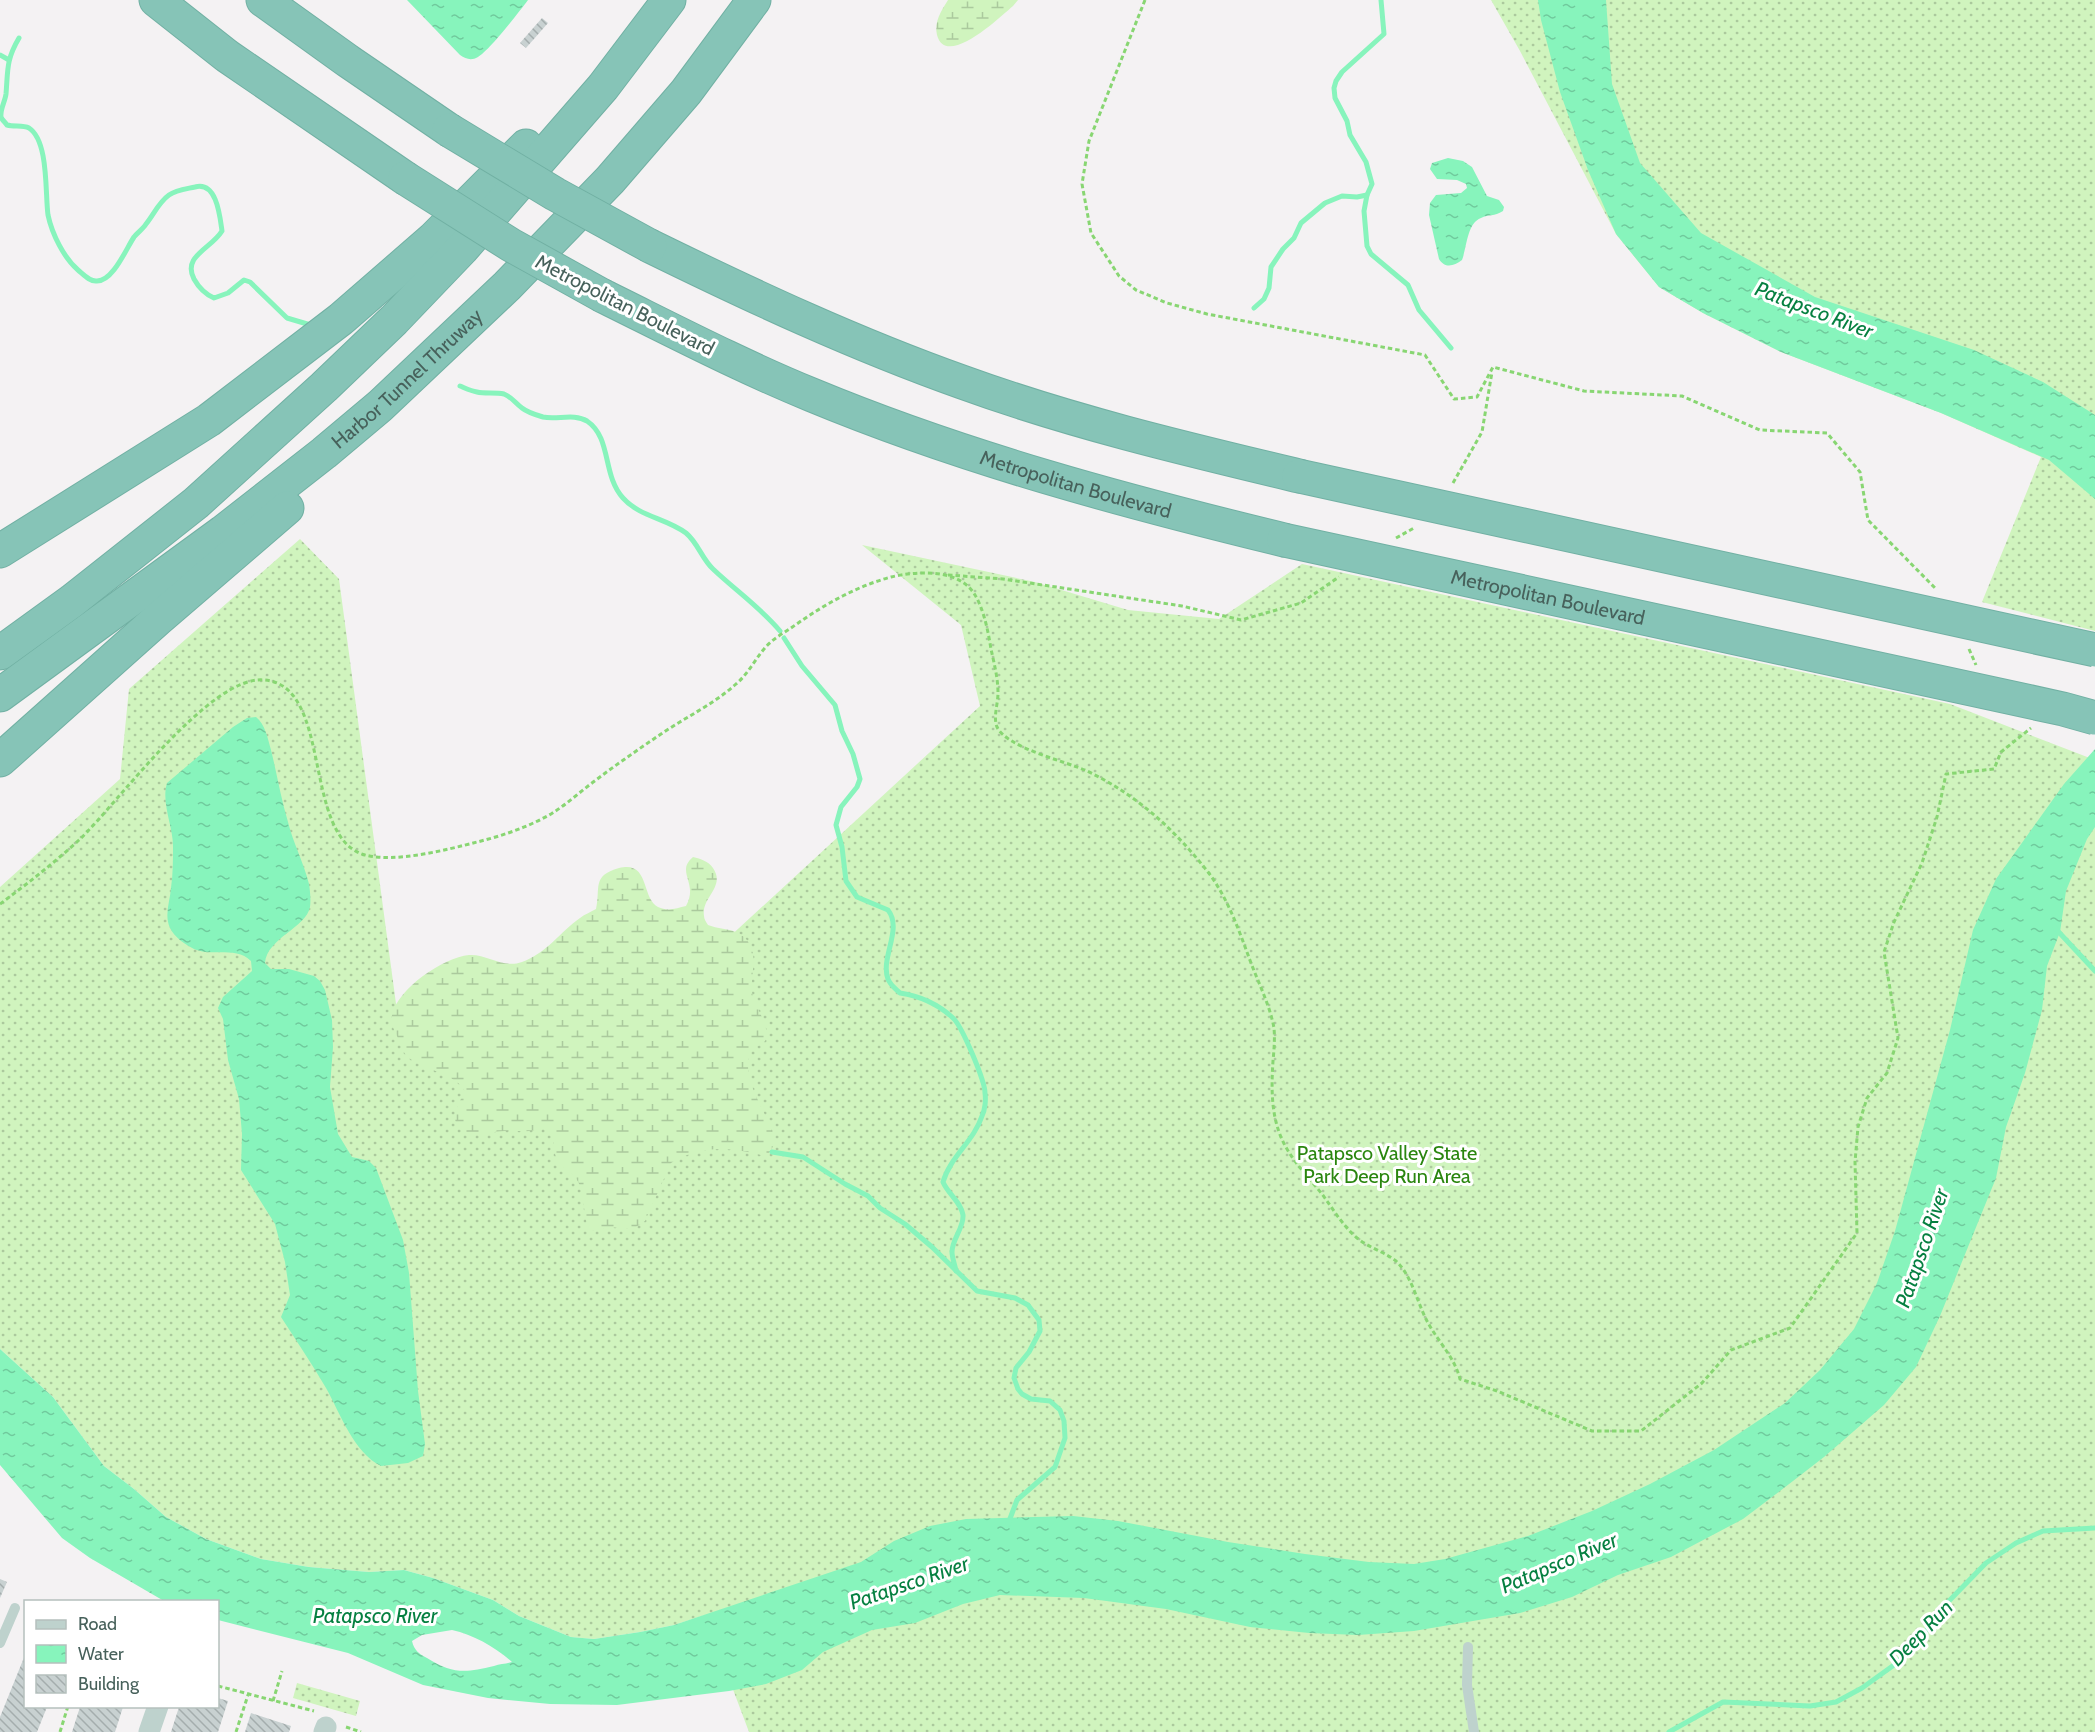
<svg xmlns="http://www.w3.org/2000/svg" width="2095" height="1732" viewBox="0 0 2095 1732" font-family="Cabin,sans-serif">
<defs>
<pattern id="grass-dots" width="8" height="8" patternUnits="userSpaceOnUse" patternTransform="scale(1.5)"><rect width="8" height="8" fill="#d0f4be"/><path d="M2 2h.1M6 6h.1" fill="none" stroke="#abc99d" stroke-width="1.8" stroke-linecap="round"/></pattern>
<pattern id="wetland-marsh" width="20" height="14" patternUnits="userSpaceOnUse" patternTransform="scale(1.5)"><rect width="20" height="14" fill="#d0f4be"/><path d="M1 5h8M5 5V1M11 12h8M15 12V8" fill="none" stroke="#abc99d"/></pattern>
<pattern id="water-ripples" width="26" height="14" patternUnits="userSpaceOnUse" patternTransform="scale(1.5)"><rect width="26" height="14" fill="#87f4bc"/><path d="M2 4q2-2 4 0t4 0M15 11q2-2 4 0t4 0" fill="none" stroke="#70c99c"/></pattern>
<pattern id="building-back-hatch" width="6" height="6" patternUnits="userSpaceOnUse" patternTransform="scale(1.5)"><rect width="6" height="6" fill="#c8d1d1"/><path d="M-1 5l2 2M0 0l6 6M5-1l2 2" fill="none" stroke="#a4adad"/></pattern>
</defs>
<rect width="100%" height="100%" fill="#f4f2f3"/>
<g fill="url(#grass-dots)">
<polygon points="1491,0 2095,0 2095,631 1982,602 2041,457 1941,413 1781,352 1703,313 1659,287 1616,234 1520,51"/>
<polygon points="300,539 339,579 401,1041 649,1011 980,706 961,625 862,545 1035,582 1128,610 1219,619 1302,564 1950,704 2095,760 2095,1732 749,1732 705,1615 674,1625 640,1632 594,1639 571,1637 519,1616 493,1600 433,1578 404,1570 369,1572 309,1567 261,1559 206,1539 166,1517 134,1489 104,1466 53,1397 0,1349 0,887 120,779 129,689"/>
<polygon points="297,1683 360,1701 356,1716 293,1698"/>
</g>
<g fill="url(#wetland-marsh)">
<path d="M 948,0 L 1018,0 L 1013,6 C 1000,17 946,69 937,35 C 934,22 941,11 948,0 Z"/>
<path d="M 693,857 C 701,859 708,861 713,868 C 726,887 701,897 704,916 C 704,919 706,922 708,925 C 720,930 737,928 746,939 C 761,955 748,978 753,997 C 756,1008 772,1030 765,1041 C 762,1045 757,1046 753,1047 C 730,1085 796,1137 765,1156 C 733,1147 701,1144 671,1163 L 645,1221 L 633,1229 L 609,1227 L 596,1231 L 589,1229 C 583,1216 585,1200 580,1186 C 576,1173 561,1169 556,1157 C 552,1147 556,1140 552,1128 C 544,1126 537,1130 529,1131 C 521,1132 513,1130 505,1131 C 494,1131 482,1136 471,1134 C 446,1129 456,1106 465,1092 C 458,1074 421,1069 408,1057 C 402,1052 400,1043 397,1036 C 394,1030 390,1022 392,1015 C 398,988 443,958 469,955 C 488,954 503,969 522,962 C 547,953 560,932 580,918 C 585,914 591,912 596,909 C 601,888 591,876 619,868 C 650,860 641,898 658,907 C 668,912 677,908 686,906 C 699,883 675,872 693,857 Z"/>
</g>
<g fill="url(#water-ripples)" fill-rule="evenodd">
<path d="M 407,0 L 528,0 C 519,12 489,51 478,57 C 471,61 466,59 460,55 Z"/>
<polygon points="1538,0 1606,0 1612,84 1640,163 1701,233 1815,297 1974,350 2043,382 2095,415 2095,499 2049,460 1941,413 1781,352 1703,313 1659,287 1616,234 1588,170 1560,92 1541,20"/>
<path d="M 1448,158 L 1463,161 L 1472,167 L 1487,196 L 1499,200 L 1504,207 L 1503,211 C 1494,217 1489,214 1481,218 C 1467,223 1467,247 1462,260 C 1454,266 1445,269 1439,259 L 1429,215 L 1430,203 L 1436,195 L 1461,193 L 1467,188 L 1466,184 L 1457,180 L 1437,179 L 1430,169 L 1432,163 Z"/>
<path d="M 256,717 C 265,724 268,739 271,750 C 277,774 281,799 288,822 C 293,843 304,863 309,884 C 310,890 311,900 310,907 C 306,928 267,938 265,963 L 271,969 L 289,969 L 314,976 L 320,981 L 325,990 L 332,1020 L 333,1047 L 330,1087 L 338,1134 L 352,1157 L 369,1161 L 376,1168 L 403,1240 L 409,1273 L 418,1391 L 425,1444 L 423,1456 L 408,1463 L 381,1466 C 354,1453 340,1413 326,1388 C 312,1364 296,1340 281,1317 L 290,1295 L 285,1262 L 275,1224 L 241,1170 L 242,1134 L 239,1099 L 228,1060 L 223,1019 L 218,1008 L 223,997 L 252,971 L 251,961 C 236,946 212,957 194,949 C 186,945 174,937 170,928 C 164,915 170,901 171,888 C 173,874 173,860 173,846 C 173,826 161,803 167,783 L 233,727 L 247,718 Z"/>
<path d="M 2095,749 L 2095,827 L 2087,839 L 2066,891 L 2060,932 L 2047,966 L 2042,1010 L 2025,1073 L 2006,1127 L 1996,1178 L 1940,1316 L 1916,1367 L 1884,1405 L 1824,1457 L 1793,1481 L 1743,1519 L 1671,1557 L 1618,1575 L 1572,1597 L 1520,1613 L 1414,1631 L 1358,1635 L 1309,1633 L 1250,1627 L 1166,1609 L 1084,1598 L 1000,1595 L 963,1604 L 915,1623 L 872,1630 L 823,1652 L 802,1670 L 766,1684 L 729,1691 L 617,1705 L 550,1704 L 488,1698 L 423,1685 L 348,1653 L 218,1620 L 218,1602 L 164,1601 L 90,1558 L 62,1538 L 0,1465 L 0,1349 L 53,1397 L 104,1466 L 134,1489 L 166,1517 L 206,1539 L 261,1559 L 309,1567 L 369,1572 L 404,1570 L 433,1578 L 493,1600 L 519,1616 L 571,1637 L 594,1639 L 640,1632 L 674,1625 L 861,1562 L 894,1541 L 930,1526 L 966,1519 L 1073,1516 L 1118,1521 L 1228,1542 L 1305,1554 L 1369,1562 L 1414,1564 L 1445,1559 L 1528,1536 L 1592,1511 L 1650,1484 L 1714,1450 L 1785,1403 L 1820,1370 L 1854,1329 L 1877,1283 L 1895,1231 L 1950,1030 L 1973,930 L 1996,879 L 2064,784 ZM 452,1630 C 474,1635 495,1647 512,1662 C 506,1664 500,1664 494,1666 C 465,1673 453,1674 427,1658 C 419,1654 414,1650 412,1641 L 422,1635 Z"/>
</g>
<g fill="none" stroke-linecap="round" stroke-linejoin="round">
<g stroke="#87f4bc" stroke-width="5">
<polyline points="1381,0 1384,34 1342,72 1336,81 1334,88 1335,98 1347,121 1350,135 1366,162 1372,184 1367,195 1364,211 1367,246 1371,254 1408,285 1419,310 1451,348"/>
<path d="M 19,38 C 6,60 8,70 6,94 C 5,102 0,109 1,117 C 2,120 5,122 7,125 C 14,127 23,125 29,128 C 49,141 45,194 48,215 C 52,234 64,258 78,270 C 84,275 90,282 97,281 C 113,281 126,249 134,237 C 138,232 143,229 146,224 C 154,214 159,202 169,195 C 176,190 186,189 195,187 C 217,181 220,217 222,231 C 211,249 182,256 194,279 C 199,288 205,294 214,298 L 228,293 L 244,280 L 250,282 L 287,318 L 314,326"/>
<polyline points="0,55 9,60"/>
<polyline points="1254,308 1264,299 1269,288 1271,267 1283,249 1294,238 1301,223 1325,203 1342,196 1357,197 1367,195"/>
<path d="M 460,386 C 465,388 471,391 477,392 C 485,394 495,392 504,394 C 512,397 515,403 522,408 C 527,412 536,415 543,417 C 557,420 574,413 587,421 C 612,438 602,475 623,498 C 640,517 666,518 686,533 C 698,543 702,559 713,569 C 735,590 761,608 780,631"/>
<path d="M 784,638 L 802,666 L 835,705 L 842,731 L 853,754 L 860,779 L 857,787 L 841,807 L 836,825 L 842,847 L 846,881 L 857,897 L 888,910 C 903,929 880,958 888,979 C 890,985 896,989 900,993 C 920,996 938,1004 953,1018 C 962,1026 985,1081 985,1093 C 986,1100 985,1110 982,1116 C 974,1141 950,1157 943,1182 C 948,1194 961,1202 963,1215 C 964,1228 952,1239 952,1252 C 952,1258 955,1265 956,1271"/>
<polyline points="2055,928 2095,971"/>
<polyline points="772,1152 803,1157 845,1184 868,1196 880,1208 905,1224 932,1247 977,1291 1015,1298 1028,1305 1039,1320 1040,1331 1029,1352 1016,1368 1014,1378 1018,1389 1022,1394 1031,1399 1050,1401 1060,1410 1064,1421 1065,1438 1055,1467 1017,1500 1008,1524"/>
<polyline points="1669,1732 1723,1702 1810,1706 1836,1702 1862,1688 1894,1665 1921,1638 1946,1604 1986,1563 2016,1543 2043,1531 2095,1528"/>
</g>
</g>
<g fill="url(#building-back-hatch)">
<polygon points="542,18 548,23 526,48 520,43"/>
<polygon points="0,1579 7,1582 0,1598"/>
<polygon points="25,1655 26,1707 47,1707 37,1732 0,1732 0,1717"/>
<polygon points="218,1698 228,1701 218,1732 171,1732 179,1707 218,1707"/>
<polygon points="80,1707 123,1707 115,1732 72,1732"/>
<polygon points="251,1713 291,1726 289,1732 245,1732"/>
</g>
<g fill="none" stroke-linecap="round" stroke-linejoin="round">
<defs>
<g id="highway">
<polyline points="156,0 227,56 405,178"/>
<polyline points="263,0 348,61 449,130"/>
<path d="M 650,246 C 752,296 855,344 962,382 C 1072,422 1186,449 1299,476"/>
<path id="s1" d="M 603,296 C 672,330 741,366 812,395 C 964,458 1124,501 1284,540"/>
<polyline points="0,551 209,420 341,319 433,239 526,146"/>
<polyline points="0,653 72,601 196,503 324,387 394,320 462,249 603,87 669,0"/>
<path id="s2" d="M 0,695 L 223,532 L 324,453 L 380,406 L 507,286 L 610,180 L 686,92 L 754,0"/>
<polyline points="0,760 158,619 287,508"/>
</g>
</defs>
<use href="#highway" stroke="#71b0a3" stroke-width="35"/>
<g stroke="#88d672" stroke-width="3" stroke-dasharray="4.5 3" stroke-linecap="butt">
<polyline points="1145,0 1089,141 1082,184 1091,233 1119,276 1136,290 1167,303 1207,314 1425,355 1454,399 1477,397 1493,367 1584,391 1682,396 1760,430 1827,433 1860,472 1868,520 1936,589"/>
<polyline points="1453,483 1482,432 1492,372"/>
<polyline points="1396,538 1414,528"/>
<polyline points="948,575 1003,579 1182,606 1241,620 1301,603 1339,577"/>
<polyline points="1969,649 1976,665"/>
<path d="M 0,904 C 27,884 54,863 79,840 C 118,803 210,675 264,680 C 334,685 301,837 365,855 C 396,863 446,850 477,842 C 502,836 528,827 551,814 C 567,804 581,791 596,780 C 617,764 639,749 661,734 C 686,717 714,704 736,684 C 748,674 754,661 764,649 C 771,640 782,634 791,628 C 822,606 854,587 891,577 C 917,571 959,568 975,595 C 984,610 988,631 991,649 C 994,663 998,678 998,693 C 998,704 993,717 997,727 C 1007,748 1065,761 1087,771 C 1137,795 1174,829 1208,872 C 1229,900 1239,931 1251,963 C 1259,984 1270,1006 1274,1028 C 1275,1039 1274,1050 1273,1061 C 1271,1092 1271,1122 1287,1149 C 1297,1166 1310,1179 1322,1194 C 1333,1209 1343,1226 1357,1238 C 1369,1248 1385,1252 1396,1261 C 1412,1276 1417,1302 1427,1321 C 1438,1342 1454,1356 1460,1379 L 1497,1391 L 1592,1431 L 1641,1431 L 1702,1383 L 1731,1350 L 1790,1328 L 1857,1233 L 1855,1162 L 1858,1127 L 1867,1098 L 1887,1073 L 1898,1038 L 1884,952 L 1894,922 L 1922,863 L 1937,817 L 1946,774 L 1994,769 L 2001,752 L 2031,728"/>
<polyline points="218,1686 314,1711"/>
<polyline points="273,1701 282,1671"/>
<polyline points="346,1727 361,1732"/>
<polyline points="60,1732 68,1706"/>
<polyline points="236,1732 248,1695"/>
</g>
<g stroke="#bed2cd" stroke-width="10">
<polyline points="0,1643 15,1608"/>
<polyline points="1468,1647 1467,1685 1474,1732"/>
</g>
<g stroke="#bed2cd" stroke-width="21">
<polyline points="149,1732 158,1706"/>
<polyline points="324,1732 326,1727"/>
</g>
<use href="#highway" stroke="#86c4b7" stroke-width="33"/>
<defs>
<g id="highway-bridge">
<polyline points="449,130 555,194 650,246"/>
<polyline points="405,178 511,245 603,296"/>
<polyline points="1299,476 2095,650"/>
<path id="s3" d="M 1284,540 L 2063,709 L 2095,718"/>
</g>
</defs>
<use href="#highway-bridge" stroke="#71b0a3" stroke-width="35" stroke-linecap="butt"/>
<use href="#highway-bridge" stroke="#86c4b7" stroke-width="33"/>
</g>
<g text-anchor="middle" stroke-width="6" stroke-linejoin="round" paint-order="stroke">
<g font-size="20" fill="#47615b" stroke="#fff">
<text transform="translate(625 305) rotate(27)" y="7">Metropolitan Boulevard</text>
<text dy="7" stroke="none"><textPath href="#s2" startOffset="516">Harbor Tunnel Thruway</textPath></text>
<text dy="7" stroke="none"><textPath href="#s1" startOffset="510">Metropolitan Boulevard</textPath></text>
<text dy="7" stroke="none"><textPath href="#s3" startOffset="270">Metropolitan Boulevard</textPath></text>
</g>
<g font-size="20" fill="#2a860f" stroke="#fff">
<text x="1387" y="1160">Patapsco Valley State<tspan x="1387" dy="23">Park Deep Run Area</tspan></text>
</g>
<g font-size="21" font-style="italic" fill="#068041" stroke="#fff">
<text transform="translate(1814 310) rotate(21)" y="7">Patapsco River</text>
<text transform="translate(1922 1248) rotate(-71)" y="7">Patapsco River</text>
<text transform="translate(1559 1563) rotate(-23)" y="7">Patapsco River</text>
<text transform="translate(909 1583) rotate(-19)" y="7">Patapsco River</text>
<text x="375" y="1623">Patapsco River</text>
<text transform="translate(1921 1633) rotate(-46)" y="7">Deep Run</text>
</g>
</g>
<rect x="24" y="1600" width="195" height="108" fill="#ffffff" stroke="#b5c0bd" stroke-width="1.5"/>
<rect x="36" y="1620" width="30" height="9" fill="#bed2cd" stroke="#b5c0bd" stroke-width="1.5"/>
<text x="78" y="1630" font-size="18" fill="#47615b">Road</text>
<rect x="36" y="1645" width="30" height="18" fill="url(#water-ripples)" stroke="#b5c0bd" stroke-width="1.5"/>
<text x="78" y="1660" font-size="18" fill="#47615b">Water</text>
<rect x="36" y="1675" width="30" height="18" fill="url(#building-back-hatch)" stroke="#b5c0bd" stroke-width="1.5"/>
<text x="78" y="1690" font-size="18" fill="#47615b">Building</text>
</svg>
